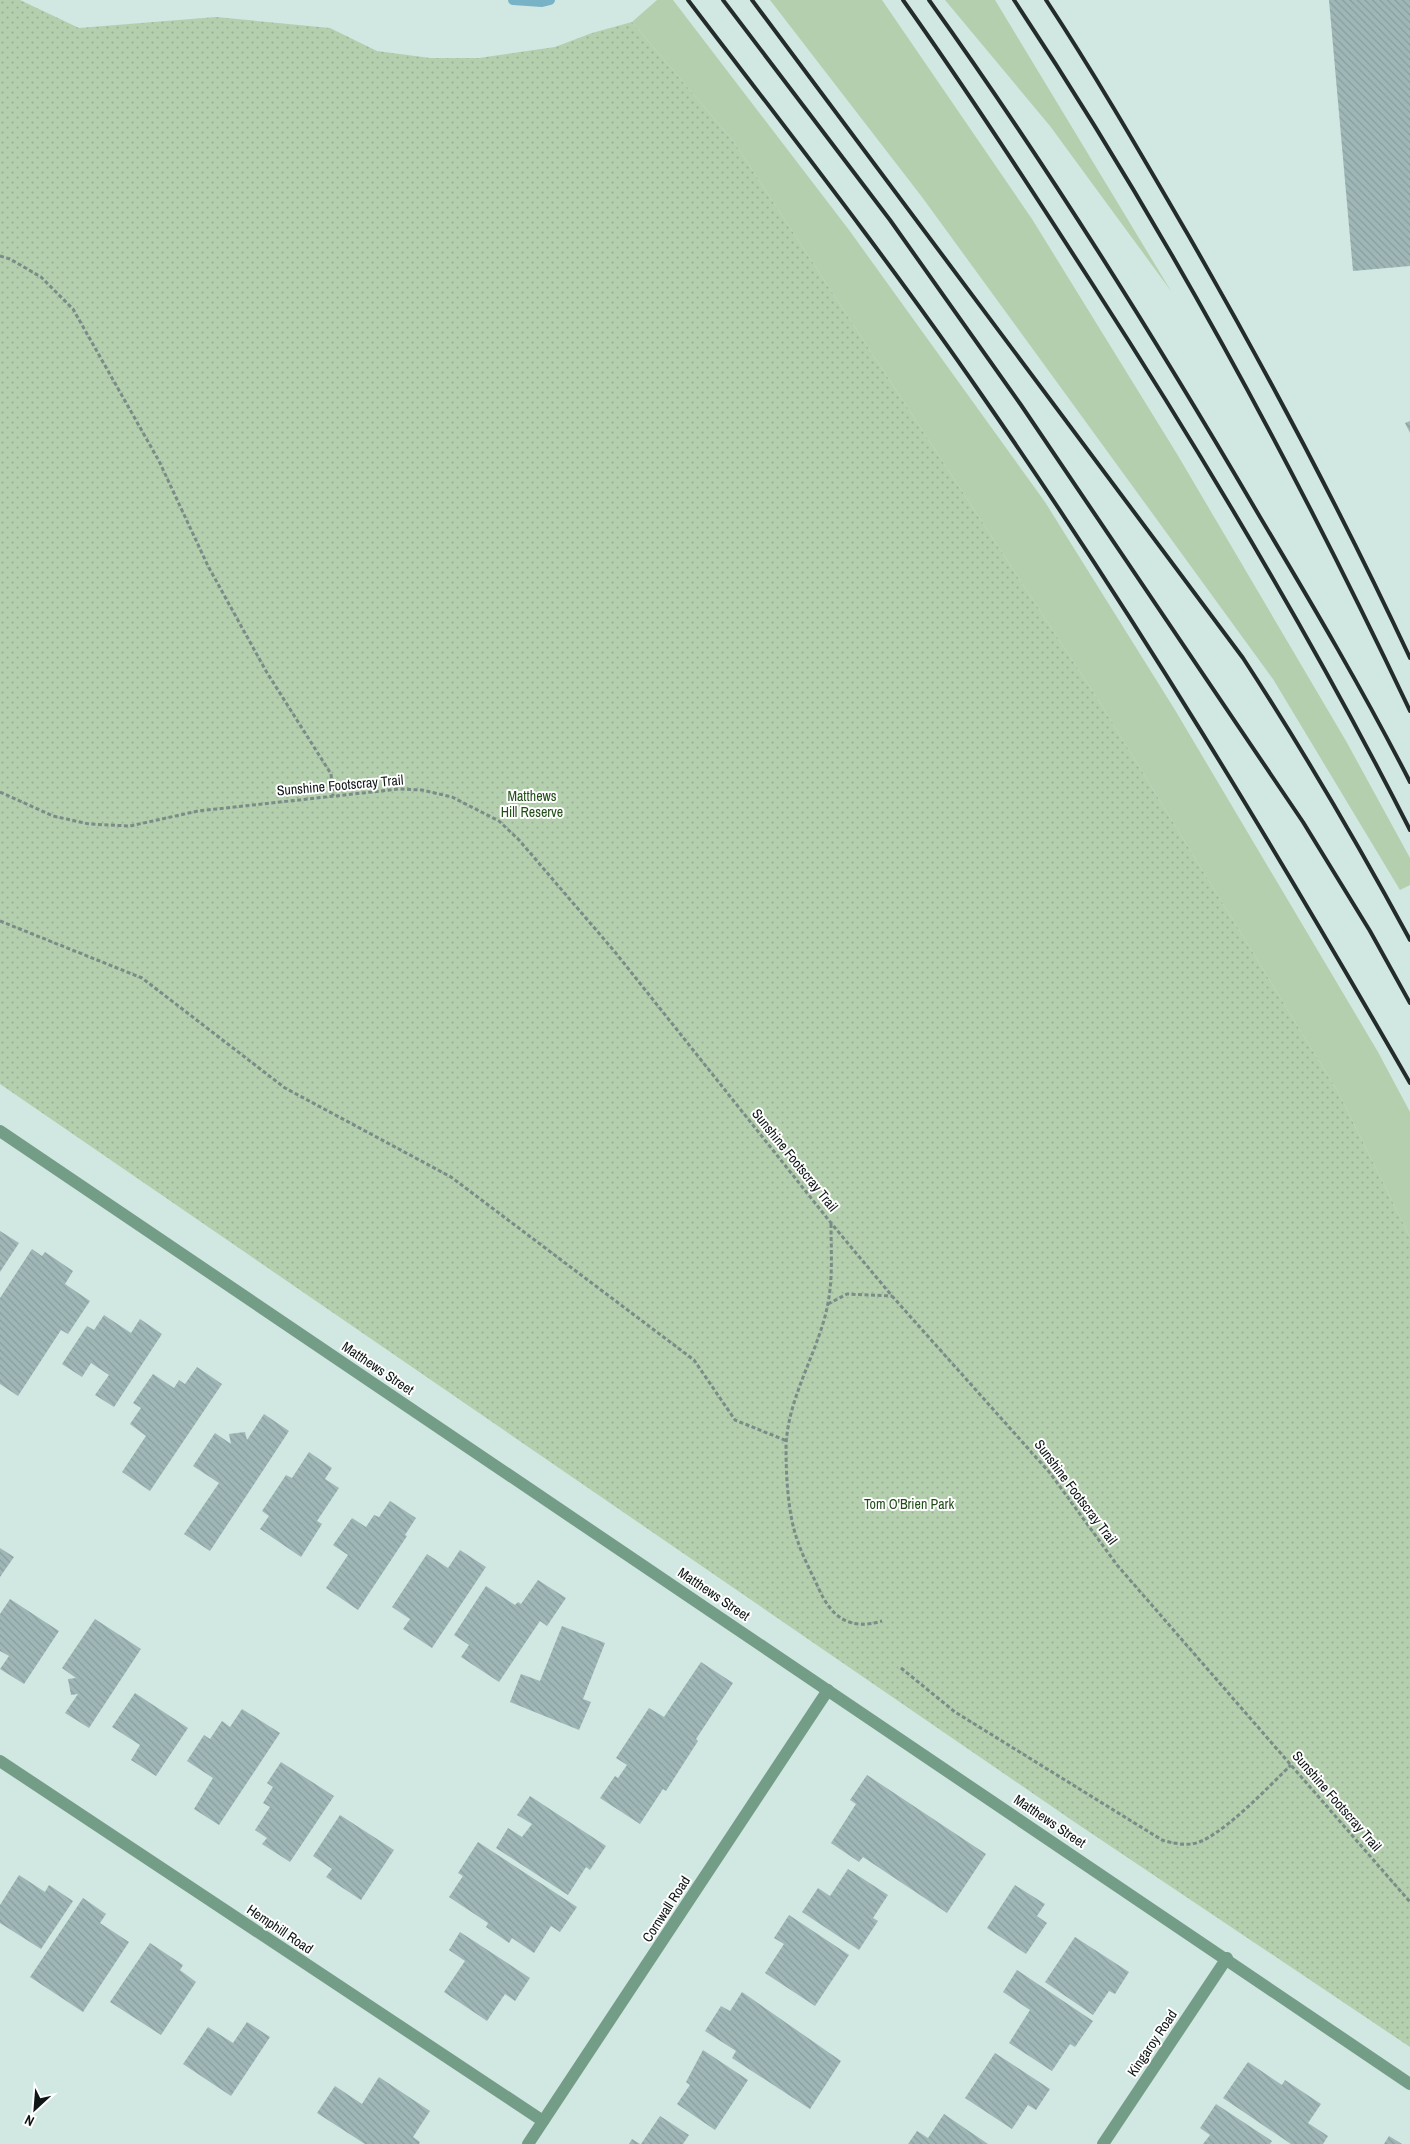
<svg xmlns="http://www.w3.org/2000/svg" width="1410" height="2144" viewBox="0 0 1410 2144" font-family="'Archivo Narrow',sans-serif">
<defs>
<pattern id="park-dots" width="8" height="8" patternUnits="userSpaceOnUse" patternTransform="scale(1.25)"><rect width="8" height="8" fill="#b4cfae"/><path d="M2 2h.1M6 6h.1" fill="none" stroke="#9ab195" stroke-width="1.8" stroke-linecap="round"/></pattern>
<pattern id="building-back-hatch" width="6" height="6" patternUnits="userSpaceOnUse" patternTransform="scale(1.25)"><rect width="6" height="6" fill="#a0b7b8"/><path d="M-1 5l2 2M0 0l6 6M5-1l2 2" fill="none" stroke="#899d9d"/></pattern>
</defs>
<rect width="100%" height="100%" fill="#d0e7e2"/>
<g fill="#b4cfae">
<polygon points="657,0 673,0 849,230 1045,502 1175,710 1378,1052 1410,1112 1410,1237 1338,1092 1099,701 734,142 632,22"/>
<polygon points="770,0 882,0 1032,219 1177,454 1346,741 1410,858 1410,885 1400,890 1273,679 922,197"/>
<polygon points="945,0 995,0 1171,291 1050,126"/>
</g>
<polygon fill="url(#park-dots)" points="0,0 20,0 79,28 216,17 330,28 377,51 430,58 479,58 555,47 592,33 632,22 734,142 1099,701 1338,1092 1410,1237 1410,2047 1073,1821 0,1084"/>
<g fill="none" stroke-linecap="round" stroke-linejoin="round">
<polyline stroke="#78b2c6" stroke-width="10" points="513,0 542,2 550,0"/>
</g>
<g fill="url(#building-back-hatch)">
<polygon points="1329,0 1410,0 1410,266 1353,271"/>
<polygon points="1410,421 1410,433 1405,423"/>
<polygon points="0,1231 19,1243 0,1272"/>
<polygon points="32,1249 42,1256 45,1252 73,1271 65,1284 90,1301 68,1334 61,1330 18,1396 0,1384 0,1298"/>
<polygon points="104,1315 131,1333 140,1319 162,1334 114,1407 95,1395 109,1375 91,1363 82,1377 62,1364 87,1326 94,1330"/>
<polygon points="197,1367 222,1384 150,1491 122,1472 146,1436 130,1424 141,1408 133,1403 153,1374 174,1388 179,1380 185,1384"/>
<polygon points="264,1414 289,1431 210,1551 184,1534 219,1483 193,1466 215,1433 231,1444 229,1434 245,1432 247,1440"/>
<polygon points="309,1452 332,1468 325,1479 339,1488 317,1521 322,1524 301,1557 260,1529 269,1516 262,1511 286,1475 292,1478"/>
<polygon points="390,1501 416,1518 405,1535 407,1536 358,1610 326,1588 348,1555 333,1545 352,1518 366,1527 374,1515 379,1517"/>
<polygon points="0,1548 14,1557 0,1577"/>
<polygon points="460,1550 486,1567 432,1648 403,1629 410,1619 392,1607 427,1554 448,1568"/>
<polygon points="538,1580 566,1598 547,1626 540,1621 499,1682 461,1657 469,1645 454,1635 486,1586 515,1605 518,1602 521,1604"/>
<polygon points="10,1599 59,1631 24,1684 0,1669 9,1656 0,1651 0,1614"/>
<polygon points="95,1619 141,1649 89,1728 65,1713 78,1694 71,1695 68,1679 76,1678 62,1668"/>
<polygon points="562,1626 605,1643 583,1699 591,1702 579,1730 510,1702 521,1674 540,1681"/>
<polygon points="701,1662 733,1683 696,1739 698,1741 666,1791 663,1789 640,1824 600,1798 615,1776 618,1778 627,1765 616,1758 649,1708 664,1717"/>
<polygon points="135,1693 188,1728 156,1776 131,1760 140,1745 112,1727"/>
<polygon points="242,1709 280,1733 219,1825 194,1809 213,1778 187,1761 204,1735 210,1739 222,1721 230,1727"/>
<polygon points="281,1762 334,1796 290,1862 262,1844 267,1838 255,1830 270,1807 263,1803 273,1787 267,1783"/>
<polygon points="867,1775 986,1854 947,1913 863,1857 859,1862 831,1843 856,1804 850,1800"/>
<polygon points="530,1796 606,1846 590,1870 586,1867 568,1895 496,1848 508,1828 522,1837 532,1824 517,1815"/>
<polygon points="340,1815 394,1850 361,1900 326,1877 332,1869 313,1856"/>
<polygon points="478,1842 577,1907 560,1932 551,1926 534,1953 512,1938 509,1943 486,1927 488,1923 449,1897 463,1876 458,1873"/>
<polygon points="848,1869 888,1895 873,1918 878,1921 859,1950 802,1912 818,1888 830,1896"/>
<polygon points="19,1875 45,1892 49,1885 73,1901 41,1949 0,1923 0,1905"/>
<polygon points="1015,1885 1045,1904 1037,1916 1047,1923 1026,1954 987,1928"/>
<polygon points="83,1898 106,1914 100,1923 129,1942 83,2012 30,1977"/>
<polygon points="789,1915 849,1955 815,2006 765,1973 784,1944 774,1938"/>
<polygon points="460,1932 530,1978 515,2001 505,1994 487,2021 444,1992 465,1961 449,1950"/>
<polygon points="1075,1937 1129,1972 1115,1994 1109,1991 1093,2015 1045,1982"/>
<polygon points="150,1943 183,1965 180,1970 196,1982 161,2035 110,2002"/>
<polygon points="1017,1970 1093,2021 1075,2047 1070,2044 1052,2071 1009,2043 1030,2010 1003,1992"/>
<polygon points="742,1992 841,2061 810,2109 732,2058 736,2051 705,2031 721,2006 730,2011"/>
<polygon points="247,2022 270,2037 231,2096 183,2064 208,2027 233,2043"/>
<polygon points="703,2050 748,2080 715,2130 677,2104 690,2085 686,2082"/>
<polygon points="995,2053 1050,2089 1036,2110 1028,2105 1012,2129 965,2098"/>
<polygon points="1248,2062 1282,2085 1285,2080 1321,2104 1308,2123 1328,2136 1323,2144 1291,2144 1223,2098"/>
<polygon points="379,2077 430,2111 413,2137 420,2142 419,2144 365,2144 317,2113 335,2086 362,2104"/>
<polygon points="1216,2104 1272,2141 1270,2144 1203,2144 1210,2135 1200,2128"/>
<polygon points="944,2114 988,2144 908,2144 917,2131 928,2138"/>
<polygon points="660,2116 689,2135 683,2144 641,2144"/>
<polygon points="1389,2136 1402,2144 1384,2144"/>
<polygon points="632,2139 640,2144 629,2144"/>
</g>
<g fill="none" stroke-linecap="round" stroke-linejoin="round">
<g stroke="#7a8b88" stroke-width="3" stroke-dasharray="4 2.5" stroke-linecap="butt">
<polyline points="0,256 10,259 41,277 73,309 159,461 208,566 266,671 331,774 333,796"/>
<polyline points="0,792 53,816 89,824 130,826 198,811 399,789 422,790 452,797 499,821 519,840 615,952 831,1223 892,1296 1050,1473 1117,1565 1410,1902"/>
<polyline points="0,921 142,978 285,1088 451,1177 694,1360 735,1420 787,1441"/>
<path d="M 831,1224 C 831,1250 833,1277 828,1303 C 819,1352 787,1397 786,1448 C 786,1476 788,1516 798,1542 C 803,1557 811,1572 818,1587 C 831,1617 849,1631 882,1621"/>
<polyline points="828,1304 847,1294 892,1296"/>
<path d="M 901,1668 L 955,1712 L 1162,1840 C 1172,1843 1182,1845 1192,1844 C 1219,1840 1270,1785 1291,1765"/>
</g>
<g stroke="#739d86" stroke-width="12">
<polyline points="0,1131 1410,2084"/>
<polyline points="0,1761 543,2121"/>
<polyline points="528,2144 828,1690"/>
<polyline points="1103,2144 1227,1958"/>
</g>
<g stroke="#232c2b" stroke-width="4">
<path d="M 688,0 C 787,130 888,259 981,394 C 1135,616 1275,848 1410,1083"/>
<polyline points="723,0 890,220 1021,405 1303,822 1370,931 1410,1003"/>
<path d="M 752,0 L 1243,658 C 1303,750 1358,844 1410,940"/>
<path d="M 903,0 C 969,93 1031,189 1093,285 C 1207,462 1315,643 1410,830"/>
<path d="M 929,0 C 1048,166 1157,341 1260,517 C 1312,604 1364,692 1410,782"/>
<path d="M 1014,0 C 1164,226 1294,466 1410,711"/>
<path d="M 1046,0 C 1096,76 1141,154 1187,233 C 1267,372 1342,513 1410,658"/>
</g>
</g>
<g text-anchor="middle" stroke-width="4" stroke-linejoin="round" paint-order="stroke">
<g font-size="14" fill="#0f1716" stroke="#fff">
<text transform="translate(340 785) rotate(-5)" y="5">Sunshine Footscray Trail</text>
<text transform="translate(795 1160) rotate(51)" y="5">Sunshine Footscray Trail</text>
<text transform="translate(378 1368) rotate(34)" y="5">Matthews Street</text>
<text transform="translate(1076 1492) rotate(53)" y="5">Sunshine Footscray Trail</text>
<text transform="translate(714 1594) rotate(34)" y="5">Matthews Street</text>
<text transform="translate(1337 1801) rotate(49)" y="5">Sunshine Footscray Trail</text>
<text transform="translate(1050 1821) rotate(34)" y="5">Matthews Street</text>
<text transform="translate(666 1909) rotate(-57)" y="5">Cornwall Road</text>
<text transform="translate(280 1929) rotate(34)" y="5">Hemphill Road</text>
<text transform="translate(1152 2043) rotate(-56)" y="5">Kingaroy Road</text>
</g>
<g font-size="14" fill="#214d17" stroke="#fff">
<text x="532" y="801">Matthews<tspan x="532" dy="16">Hill Reserve</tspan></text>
<text x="909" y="1509">Tom O'Brien Park</text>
</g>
</g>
<g transform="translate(35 2109) rotate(206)" stroke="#ffffff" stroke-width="4" paint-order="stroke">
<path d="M0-4L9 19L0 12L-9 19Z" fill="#0f1716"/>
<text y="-8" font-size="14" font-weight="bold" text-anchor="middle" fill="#0f1716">N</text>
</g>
</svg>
